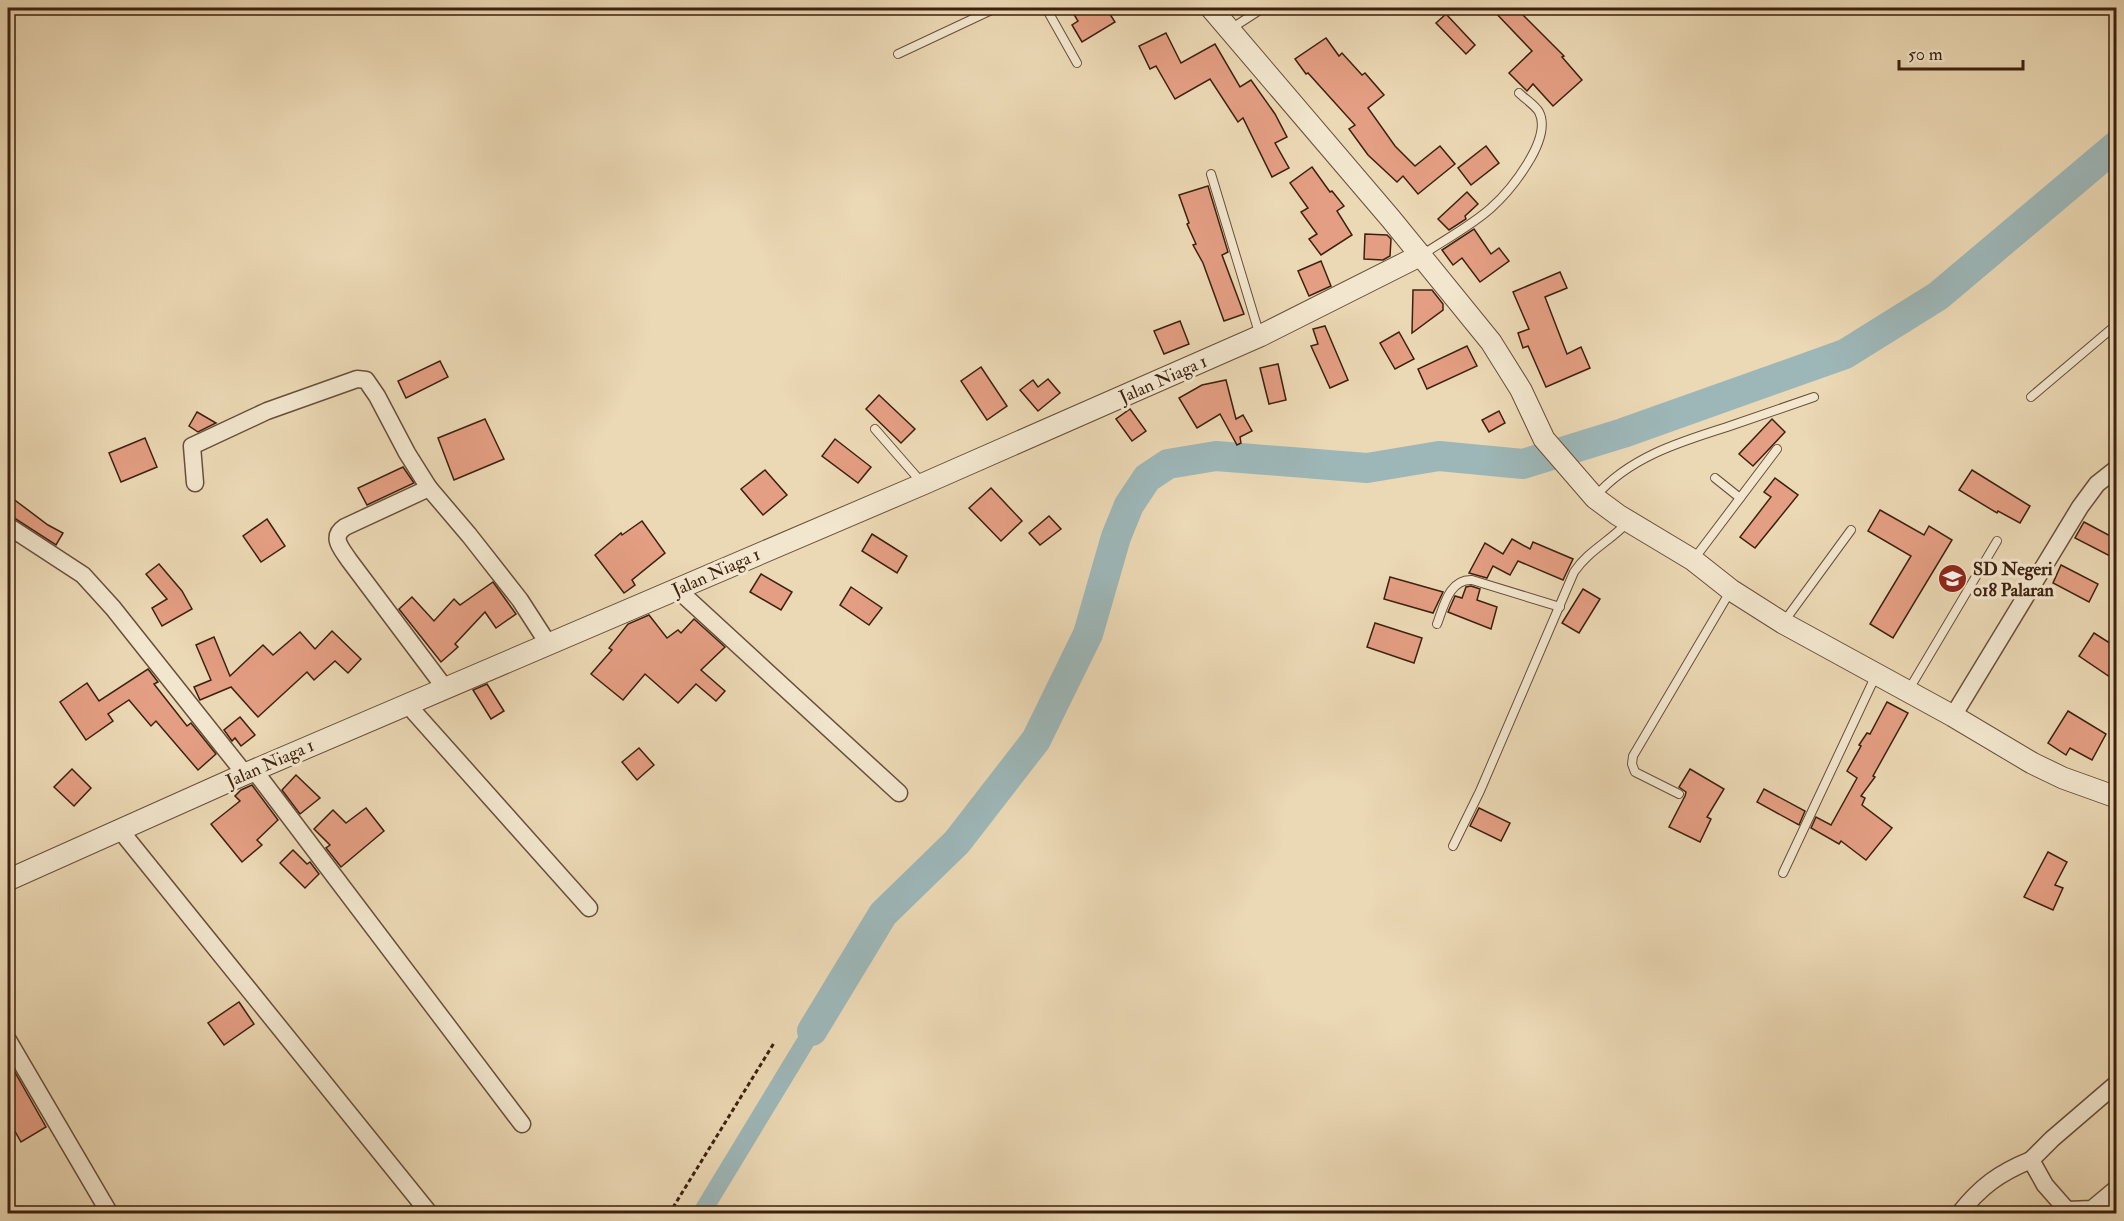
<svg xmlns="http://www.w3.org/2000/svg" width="2124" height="1221" viewBox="0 0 2124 1221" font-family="'IM FELL Double Pica',serif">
<rect width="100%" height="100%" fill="#ebd8b4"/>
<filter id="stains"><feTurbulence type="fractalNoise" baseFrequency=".00333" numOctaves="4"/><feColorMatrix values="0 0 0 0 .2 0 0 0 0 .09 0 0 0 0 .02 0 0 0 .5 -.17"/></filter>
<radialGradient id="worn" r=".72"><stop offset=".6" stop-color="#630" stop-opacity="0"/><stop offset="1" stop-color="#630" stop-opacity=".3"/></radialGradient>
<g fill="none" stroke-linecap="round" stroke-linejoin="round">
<polyline stroke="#9db7b8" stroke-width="18" points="701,1214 812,1031"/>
<polyline stroke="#9db7b8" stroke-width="30" points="812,1031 883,914 957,842 1036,740 1088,634 1116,537 1129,505 1147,478 1168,464 1216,456 1367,468 1439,456 1523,464 1623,433 1845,354 1938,296 2116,146"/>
</g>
<g fill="#e49e83" stroke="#3d210e" stroke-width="1.5">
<polygon points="1070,8 1106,8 1115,22 1082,42 1072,25 1078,21"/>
<polygon points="1491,8 1516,8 1564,56 1562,57 1582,80 1553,106 1533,84 1527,91 1509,73 1532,51"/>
<polygon points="1446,14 1475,45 1466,54 1436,23"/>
<polygon points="1166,33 1181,63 1215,44 1240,87 1251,80 1275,114 1287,137 1275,143 1289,168 1272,177 1243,118 1238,122 1210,79 1175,99 1156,66 1150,69 1139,46"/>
<polygon points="1326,38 1339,56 1342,53 1362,75 1365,73 1384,95 1368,108 1395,146 1415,166 1440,146 1455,164 1418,194 1403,176 1397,182 1368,155 1349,129 1355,125 1308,73 1306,74 1295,59"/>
<polygon points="1486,146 1499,163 1471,185 1458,168"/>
<polygon points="1312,167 1330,192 1332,191 1344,206 1337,211 1352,235 1321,255 1309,239 1317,234 1301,212 1308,208 1290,183"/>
<polygon points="1208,186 1228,252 1222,255 1244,314 1224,321 1203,263 1193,245 1196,244 1187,224 1189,223 1179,195"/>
<polygon points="1467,192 1478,204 1465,216 1466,219 1449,230 1438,219"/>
<polygon points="1474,229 1491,254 1499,248 1509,261 1480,282 1462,258 1453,265 1442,250"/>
<polygon points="1365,234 1387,235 1391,239 1390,256 1383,260 1364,259"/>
<polygon points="1321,261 1331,286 1309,296 1298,271"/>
<polygon points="1560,272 1567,288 1545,297 1567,354 1581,347 1590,368 1546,387 1528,346 1523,348 1518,333 1529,329 1513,292"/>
<polygon points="1413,290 1432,290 1443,304 1443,310 1412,333"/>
<polygon points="1180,321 1189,344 1164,354 1154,331"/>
<polygon points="1325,326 1348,380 1330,388 1311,346 1318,344 1313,329"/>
<polygon points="1399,332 1414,359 1395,369 1380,343"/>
<polygon points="1467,346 1477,366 1427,389 1418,369"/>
<polygon points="440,361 448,377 406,398 398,381"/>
<polygon points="1278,364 1286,400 1269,404 1260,368"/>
<polygon points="981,367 1007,406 987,420 961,381"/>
<polygon points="1048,379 1060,393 1038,411 1020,390 1033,380 1038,387"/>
<polygon points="1226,380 1236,419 1243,415 1252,431 1240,437 1241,443 1237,445 1220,414 1197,428 1179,398 1202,385"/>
<polygon points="879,395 915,429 901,443 866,409"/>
<polygon points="1130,409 1146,431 1132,441 1116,419"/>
<polygon points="1499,411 1505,423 1489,432 1482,420"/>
<polygon points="197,412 216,423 198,432 189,426"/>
<polygon points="485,419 504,459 454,480 438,438"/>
<polygon points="1772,419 1785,432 1753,466 1739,454"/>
<polygon points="145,438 157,467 121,482 109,453"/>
<polygon points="835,439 871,467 858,483 822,456"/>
<polygon points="403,467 414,483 367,505 358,488"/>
<polygon points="765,470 787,495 763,515 741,489"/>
<polygon points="1972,470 2030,506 2020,523 1998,511 1997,513 1959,490"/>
<polygon points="1775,478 1798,495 1755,548 1740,537 1771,497 1764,492"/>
<polygon points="991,488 1022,521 1001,541 969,508"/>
<polygon points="8,495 48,525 63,533 56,545 8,514"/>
<polygon points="1880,510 1924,535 1929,526 1952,540 1893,638 1870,624 1911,556 1868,531"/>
<polygon points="1049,516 1061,529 1040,545 1029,533"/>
<polygon points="267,519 285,546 261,562 243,536"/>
<polygon points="642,521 665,553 632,580 635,585 624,593 595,555 621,533 622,535"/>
<polygon points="2084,522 2116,539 2116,544 2110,556 2075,538"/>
<polygon points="872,534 907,556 897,573 862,551"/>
<polygon points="1512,539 1530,549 1533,542 1573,559 1563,580 1518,561 1510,575 1493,566 1487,578 1469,573 1485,543 1503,554"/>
<polygon points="159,564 182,591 192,609 162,626 152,608 167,599 146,574"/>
<polygon points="2061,565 2098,584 2089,602 2053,583"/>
<polygon points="761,574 792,592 781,610 750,592"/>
<polygon points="1390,577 1443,592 1433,613 1384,599"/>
<polygon points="493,582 516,614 496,628 485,612 455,644 458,647 441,662 399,609 412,597 434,621 454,599 460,605"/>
<polygon points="1471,586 1480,589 1477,600 1497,607 1491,629 1448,612 1455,596 1462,598 1466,587"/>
<polygon points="851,587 882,608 869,625 840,605"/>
<polygon points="1583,589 1600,599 1579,633 1562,623"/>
<polygon points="649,615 667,638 678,630 681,633 694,619 725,647 701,670 725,691 716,701 696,684 678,703 645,674 623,700 591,674 612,650 609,648 628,624"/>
<polygon points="1375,623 1422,638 1414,663 1367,647"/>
<polygon points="332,631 361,659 348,673 335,661 314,680 307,672 258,717 231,687 200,700 194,687 211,680 196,645 214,637 230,676 263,645 273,655 300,632 315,649"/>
<polygon points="2094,633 2116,647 2116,681 2079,656"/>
<polygon points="148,669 158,682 154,684 187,726 191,723 216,754 198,770 156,721 151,726 129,700 108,714 113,721 86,740 60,702 87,683 99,701"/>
<polygon points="487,684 504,711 491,719 473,690"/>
<polygon points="1887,702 1908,713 1873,776 1875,777 1861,796 1865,798 1862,805 1892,828 1866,860 1841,841 1839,844 1811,828 1816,817 1831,825 1857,778 1847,771 1861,746 1859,745 1867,733 1870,734"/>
<polygon points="2068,711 2106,734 2092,760 2070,748 2066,755 2048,743"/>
<polygon points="240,717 255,735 241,746 235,738 232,741 224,730"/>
<polygon points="639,748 654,765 637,780 622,762"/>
<polygon points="72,769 91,788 74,806 54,787"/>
<polygon points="1690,769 1724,789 1707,817 1711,819 1700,842 1669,827 1685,796 1686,792 1679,787"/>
<polygon points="296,775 320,798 300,814 282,790"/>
<polygon points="252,785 278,820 257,840 262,845 242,862 211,824 240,801 235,796 241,790"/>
<polygon points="1764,789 1805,811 1799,825 1757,802"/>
<polygon points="366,808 384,831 341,867 326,848 330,845 314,829 333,810 346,823"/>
<polygon points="1479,808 1510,823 1501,841 1470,826"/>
<polygon points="293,850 307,864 310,862 319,874 305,888 280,863"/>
<polygon points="2048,852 2067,862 2055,885 2063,888 2053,910 2024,897"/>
<polygon points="239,1002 254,1024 224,1045 208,1023"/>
<polygon points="8,1060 46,1127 21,1142 8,1119"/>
</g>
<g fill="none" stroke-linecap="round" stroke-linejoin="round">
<defs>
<g id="service">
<polyline points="1046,8 1077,63"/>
<polyline points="1229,30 1263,8"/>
<polyline points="898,54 996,8"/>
<polyline points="1211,174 1260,336"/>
<path d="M 1422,255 C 1444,240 1471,226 1491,208 C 1510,191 1553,139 1539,112 C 1535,105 1525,99 1519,93"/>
<polyline points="2031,397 2116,325"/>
<polyline points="875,429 923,484"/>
<polyline points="1715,478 1740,498"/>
<path d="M 1595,497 C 1628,458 1679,442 1727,427 C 1756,417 1785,407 1814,397"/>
<polyline points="1694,559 1777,449"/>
<polyline points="1783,623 1851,530"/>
<path d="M 1437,624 C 1444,606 1449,579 1472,580 L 1560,607"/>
<polyline points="1908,691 1997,541"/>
<polyline points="1679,794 1635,772 1632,764 1633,756 1731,590"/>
<path d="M 1453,846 L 1480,791 L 1574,572 C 1588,551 1610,541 1627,523"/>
<polyline points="1783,873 1876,675"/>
</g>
<g id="minor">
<polyline points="195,483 192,446 267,411 357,379 366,380 377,396 407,453 429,488"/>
<polyline points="8,526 83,575 113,608 245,774"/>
<polyline points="677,589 899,793"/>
<path d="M 445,688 L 349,560 C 341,548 330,537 345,527 L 429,488 L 469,535 L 520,600 L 549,645"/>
<polyline points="407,704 589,908"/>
<polyline points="1953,716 2080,507 2097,484 2116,469"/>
<polyline points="254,770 522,1124"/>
<polyline points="120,830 430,1214"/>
<polyline points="8,1040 110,1214"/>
<polyline points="2116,1084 2052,1139 2031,1160 2045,1185 2067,1210 2092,1209 2116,1189"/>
<polyline points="2104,1200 2115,1214"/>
<path d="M 1959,1214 C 1980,1187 1999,1173 2031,1160"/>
</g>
<g id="tertiary">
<polyline points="1211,8 1391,219 1491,342 1521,390 1544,439 1595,498 1618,515 1693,560 1731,590 1783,623 1953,716 2032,763 2063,778 2116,797"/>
<polyline points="8,880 245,774 923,484 1260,336 1421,255"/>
</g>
</defs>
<use href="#service" stroke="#684f38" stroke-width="10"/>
<use href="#minor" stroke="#684f38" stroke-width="19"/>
<use href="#tertiary" stroke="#684f38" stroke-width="23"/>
<polyline stroke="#3d210e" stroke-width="3" stroke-dasharray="4.5 3" stroke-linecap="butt" points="669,1214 774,1043"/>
<use href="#service" stroke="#f2e6ce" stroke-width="8"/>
<use href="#minor" stroke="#f2e6ce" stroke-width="16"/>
<use href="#tertiary" stroke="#f2e6ce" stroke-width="21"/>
</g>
<defs>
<symbol id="school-disc" viewBox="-11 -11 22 22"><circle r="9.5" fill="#8f2418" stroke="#f2e6ce"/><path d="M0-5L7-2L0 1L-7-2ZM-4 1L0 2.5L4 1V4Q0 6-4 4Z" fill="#fff"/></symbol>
</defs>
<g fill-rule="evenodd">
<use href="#school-disc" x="1936" y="562" width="33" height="33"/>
</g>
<g text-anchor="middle" stroke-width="6" stroke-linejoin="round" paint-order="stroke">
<g font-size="18" fill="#3d210e" stroke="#f2e6ce">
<text transform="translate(1163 379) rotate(-24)" y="6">Jalan Niaga 1</text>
<text transform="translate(716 572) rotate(-24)" y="6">Jalan Niaga 1</text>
<text transform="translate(270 763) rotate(-24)" y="6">Jalan Niaga 1</text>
</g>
<g font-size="18" font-weight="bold" fill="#3d210e" stroke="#f2e6ce" text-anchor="start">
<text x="1973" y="575">SD Negeri<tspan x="1973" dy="21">018 Palaran</tspan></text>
</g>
</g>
<rect width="2124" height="1221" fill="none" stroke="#ebd8b4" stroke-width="30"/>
<rect x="9" y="9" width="2106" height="1203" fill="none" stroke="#3d210e" stroke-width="3"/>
<rect x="15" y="15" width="2094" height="1191" fill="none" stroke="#3d210e" stroke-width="1.5"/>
<path d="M1899 60v9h124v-9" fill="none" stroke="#3d210e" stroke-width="3"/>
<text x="1908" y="60" font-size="18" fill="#3d210e" stroke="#f2e6ce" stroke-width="4.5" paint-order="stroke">50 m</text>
<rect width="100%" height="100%" filter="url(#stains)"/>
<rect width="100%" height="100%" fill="url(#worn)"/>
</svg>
